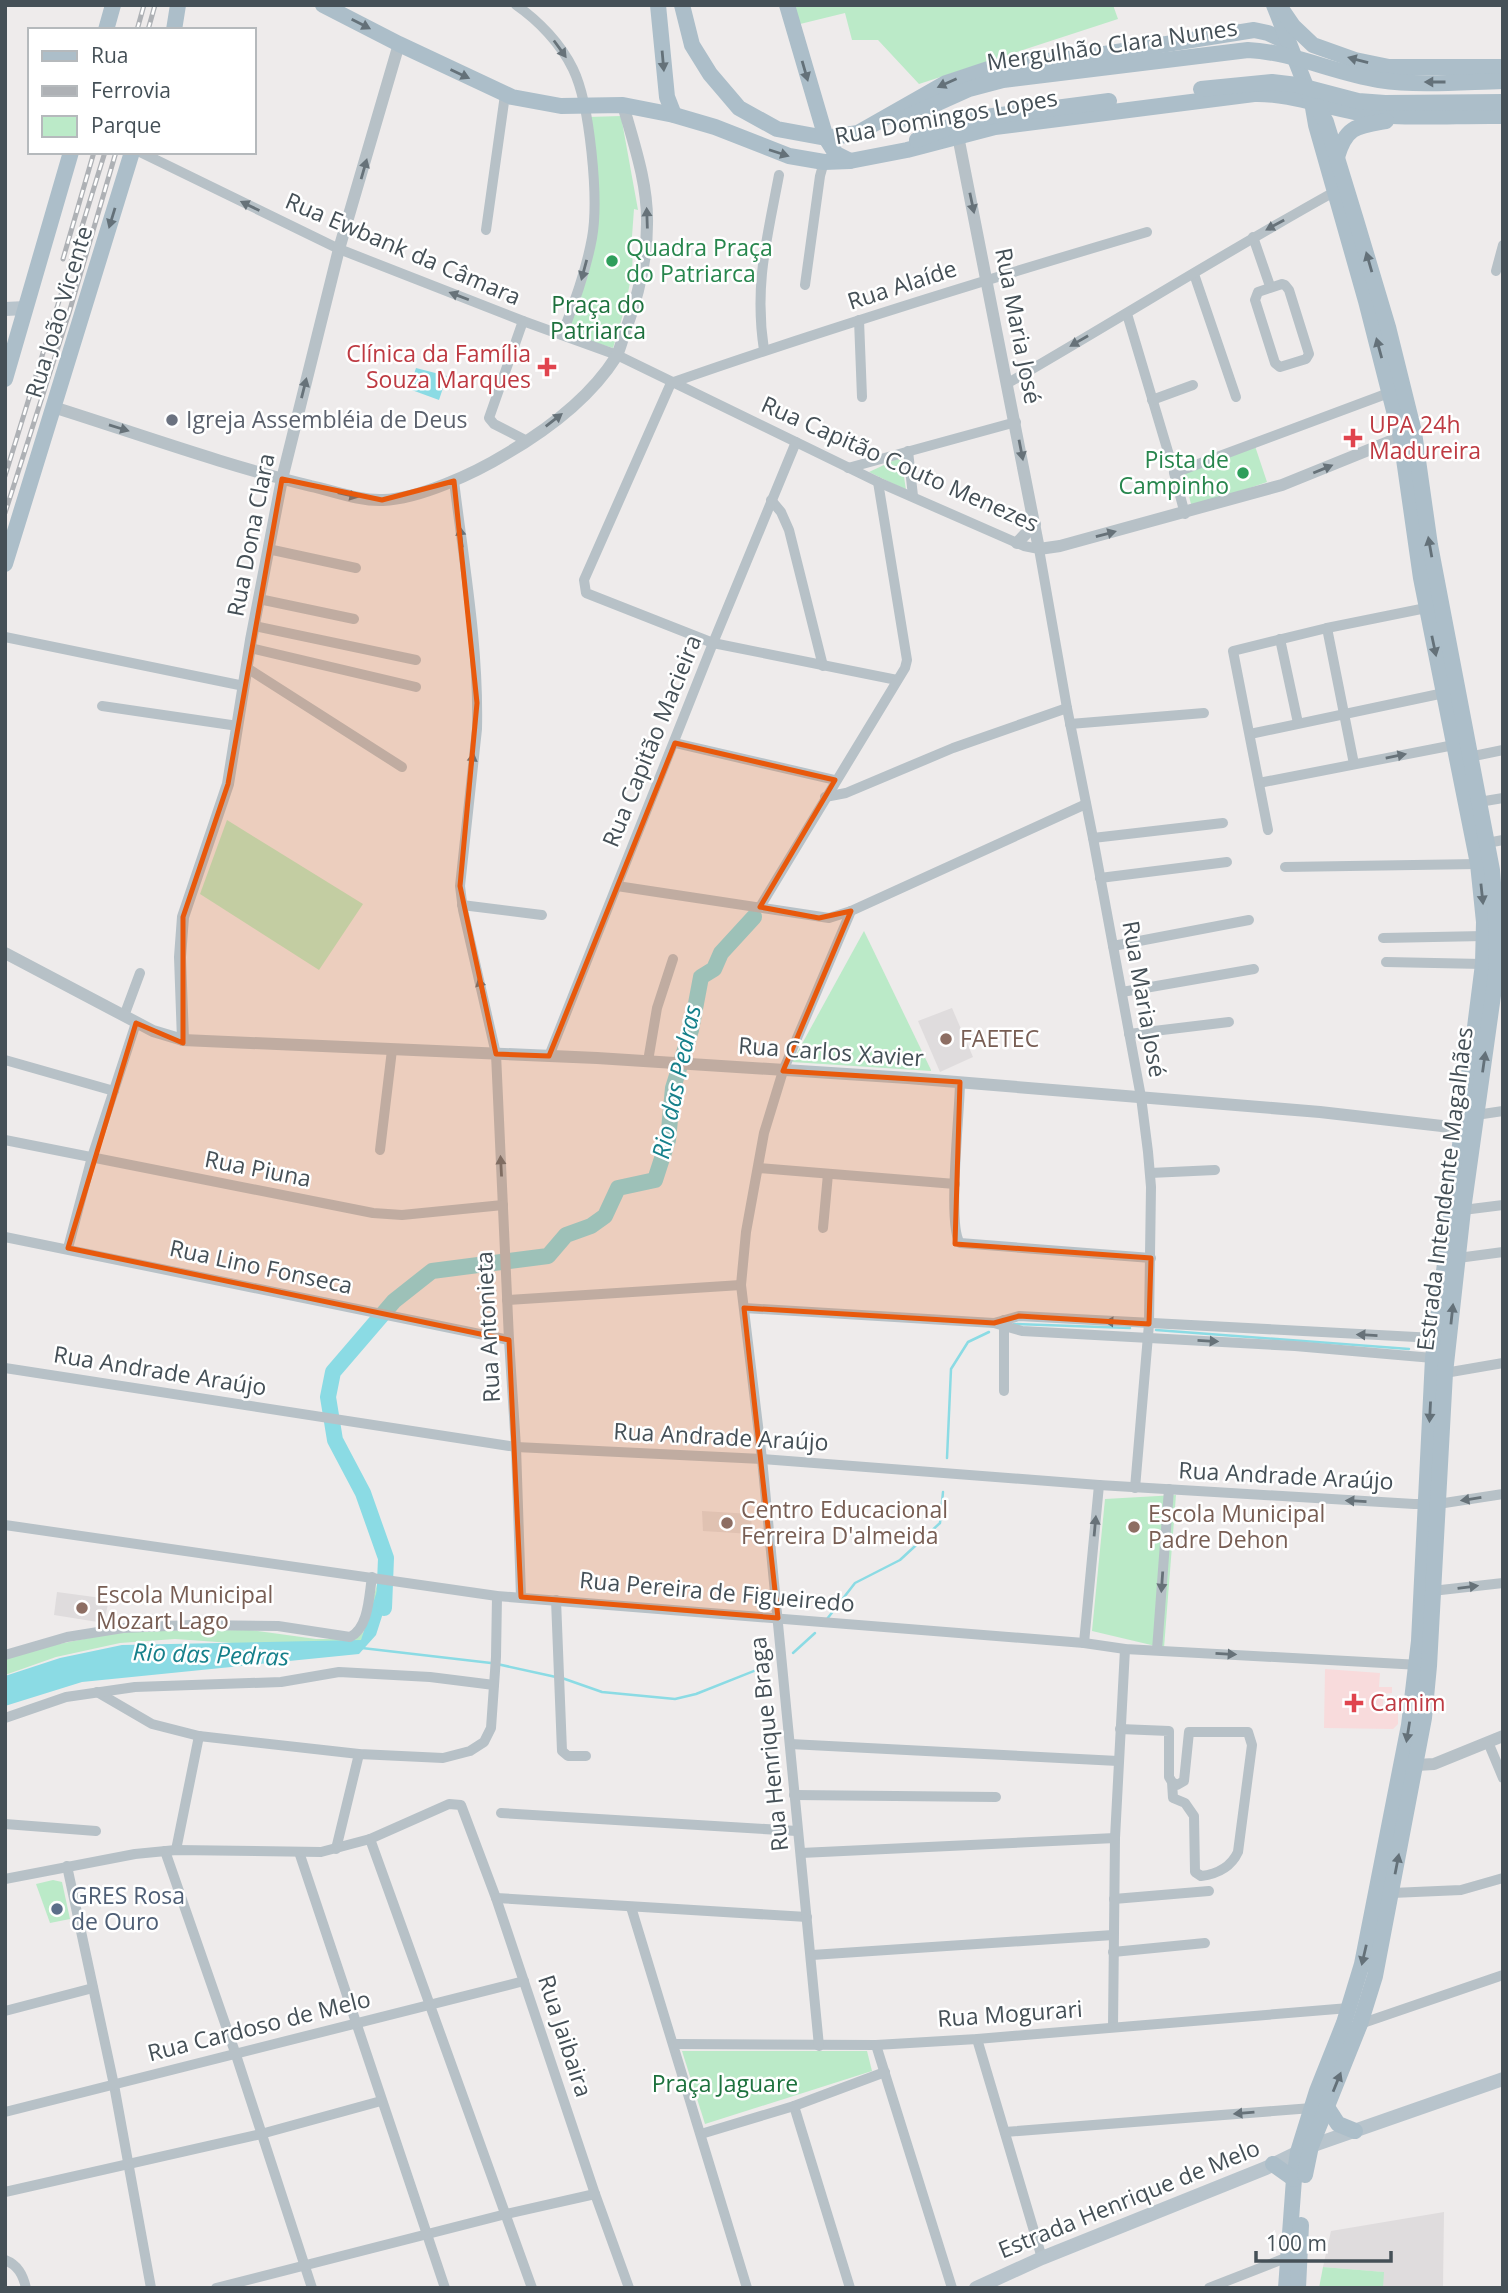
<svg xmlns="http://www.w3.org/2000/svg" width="1508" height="2293" viewBox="0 0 1508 2293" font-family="'Open Sans',sans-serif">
<rect width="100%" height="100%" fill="#eeebeb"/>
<g fill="#dfdcdd">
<polygon points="952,1008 973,1057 940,1072 918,1021"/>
<polygon points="702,1511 751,1514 752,1534 703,1531"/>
<polygon points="57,1592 109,1599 104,1623 54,1615"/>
<polygon points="1444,2212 1443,2288 1383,2288 1383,2272 1323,2267 1331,2231"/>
</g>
<polygon fill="#f8dbdc" points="1325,1669 1380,1673 1379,1687 1392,1687 1392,1693 1384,1694 1382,1712 1398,1713 1398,1724 1393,1729 1324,1728"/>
<g fill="#bbeac8">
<polygon points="791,5 1113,5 1118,19 919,84 878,40 852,40 845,13 796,25"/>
<path d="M 621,116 L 638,210 L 634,209 L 631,250 C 638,265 619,331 613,348 L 567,334 L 592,258 L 588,117 Z"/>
<polygon points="1255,446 1267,482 1192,508 1183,473"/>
<polygon points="901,457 906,490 869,472"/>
<polygon points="227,820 363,904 319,970 200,894"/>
<polygon points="864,931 931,1070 931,1071 792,1062"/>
<polygon points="1176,1495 1164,1648 1092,1631 1105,1499"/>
<polygon points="377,1585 384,1586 382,1606 358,1646 291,1652 232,1643 175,1639 120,1643 56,1657 5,1675 5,1659 54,1645 124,1631 250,1630 316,1639 350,1639 363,1633"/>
<polygon points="53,1880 62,1882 70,1919 50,1923 36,1884"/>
<polygon points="682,2051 867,2051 872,2071 705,2124"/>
<polygon points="1323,2267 1384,2272 1383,2288 1319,2288"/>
</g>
<g fill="#8bdbe4">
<polygon points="416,368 447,376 439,400 409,389"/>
<polygon points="379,1585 391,1588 376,1635 359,1654 82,1682 5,1706 5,1676 60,1658 122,1645 361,1640"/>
</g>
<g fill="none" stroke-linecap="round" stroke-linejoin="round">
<g stroke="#8bdbe4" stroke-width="2.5">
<polyline points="1014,1324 1130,1328"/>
<polyline points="1156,1330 1409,1349"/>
<polyline points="947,1458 951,1369 968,1342 989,1332"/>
<polyline points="827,1619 855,1583 900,1560 940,1523 943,1492"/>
<polyline points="362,1648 491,1663"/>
<polyline points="793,1653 815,1633"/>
<polyline points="497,1664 556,1677"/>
<polyline points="562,1678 602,1692 675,1699 696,1694 769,1665"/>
</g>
<polyline stroke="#8bdbe4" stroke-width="16" points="384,1608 386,1558 363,1493 335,1440 328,1397 333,1372 394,1301 432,1271 548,1256 566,1235 591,1226 605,1216 618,1188 655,1180 668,1140 673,1088 691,1030 701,977 714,969 721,953 754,917"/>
<g stroke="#b7c1c7" stroke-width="10">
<path d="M 516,5 C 539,21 561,44 573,69 C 590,104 599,199 592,238 C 586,271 574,303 562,335"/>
<polyline points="140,152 339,249 523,321 617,355 878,482 1024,546 1039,549 1067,708 1093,838 1141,1097 1148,1152 1151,1187 1149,1324 1135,1488"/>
<polyline points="486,230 505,95"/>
<polyline points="1253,237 1270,286"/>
<polyline points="1496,271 1503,245"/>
<polyline points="1194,274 1236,397"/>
<polygon points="1282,284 1285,285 1289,290 1309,354 1306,359 1280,367 1275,363 1255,300 1258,292"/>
<polyline points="805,285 820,176 824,162"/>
<polyline points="1127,314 1169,455"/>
<polyline points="859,320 862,397"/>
<polyline points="523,321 489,418 494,424 527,441"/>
<path d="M 764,350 C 754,285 767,239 779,175"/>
<path d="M 1008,383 C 1117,320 1224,253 1334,192"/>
<polyline points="1152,400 1193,385"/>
<polyline points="908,451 913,496"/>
<polyline points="848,468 1016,422"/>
<path d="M 454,481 C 464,563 479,646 477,729 L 460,886 L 463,910 L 496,1054 L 509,1340 L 516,1447 L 521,1597"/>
<polyline points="771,500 781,512 789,530 823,666"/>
<polyline points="1185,514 1174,473 1394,391"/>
<polyline points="268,549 356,568"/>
<polyline points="259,599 354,619"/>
<polyline points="254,626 416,660"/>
<polyline points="1327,628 1354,764"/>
<polyline points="5,637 244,686"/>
<polyline points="1280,639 1298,723"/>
<polyline points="250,648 416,687"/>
<polyline points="247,668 402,767"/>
<path d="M 897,680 L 713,643 L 586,593 L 584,580 L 671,383 C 828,328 988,279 1147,232"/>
<polyline points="102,706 238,726"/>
<polyline points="1070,724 1204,713"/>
<polyline points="1250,734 1444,693"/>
<polyline points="675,743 835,780"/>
<polyline points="1469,757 1503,750"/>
<polyline points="1259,783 1454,745"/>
<polyline points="825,797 846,793 953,748 1067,708"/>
<polyline points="1479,802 1503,798"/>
<polyline points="1268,830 1233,651 1327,628 1426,608"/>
<polyline points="1093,838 1223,823"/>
<polyline points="1487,843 1503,840"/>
<polyline points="1285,867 1478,864"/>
<polyline points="1100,878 1227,862"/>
<polyline points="617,886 829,918 851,911 1086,804"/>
<polyline points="462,905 542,915"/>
<polyline points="760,907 905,668 907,660 878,482"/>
<polyline points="1383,938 1484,936"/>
<polyline points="1113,946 1249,920"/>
<polyline points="1386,962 1483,964"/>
<polyline points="1122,992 1254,969"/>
<polyline points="124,1016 140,973"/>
<polyline points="1129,1034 1229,1022"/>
<polyline points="549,1056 713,643 796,442"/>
<polyline points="5,1060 114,1091"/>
<polyline points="648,1061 657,1008 673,959"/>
<path d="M 960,1082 C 960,1111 947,1226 960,1243 L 1151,1258"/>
<polyline points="1476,1115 1503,1111"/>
<polyline points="5,1140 373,1213 402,1215 503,1205"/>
<polyline points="380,1150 392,1050"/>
<polyline points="759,1168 955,1184"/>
<polyline points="1150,1173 1215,1170"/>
<polyline points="1463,1210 1503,1205"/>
<polyline points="823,1228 828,1174"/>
<polyline points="5,1237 509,1340"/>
<polyline points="68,1248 92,1157 136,1023"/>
<polyline points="1458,1258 1503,1252"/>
<polyline points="507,1300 741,1285"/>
<polyline points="744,1308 994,1323 1022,1331 1295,1346 1433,1358"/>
<polyline points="994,1323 1019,1316 1435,1338"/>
<polyline points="5,1368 516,1447 762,1459 1099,1485 1414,1504 1438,1504 1503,1494"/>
<polyline points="1445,1373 1503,1363"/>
<polyline points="1004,1391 1004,1320"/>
<polyline points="5,1525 497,1596 1084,1643 1125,1649 1420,1665"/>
<polyline points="1432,1591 1503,1583"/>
<polyline points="556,1600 562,1751 568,1756 586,1756"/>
<polyline points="1084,1643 1099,1485"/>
<polyline points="1157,1650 1169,1489"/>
<path d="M 5,1655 L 67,1637 L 123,1628 L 190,1625 L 278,1626 L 350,1637 C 369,1628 369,1595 372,1577"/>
<polyline points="97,1692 152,1724 199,1736 359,1754 443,1758 470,1751 484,1742 491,1728 496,1657 497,1596"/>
<polyline points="5,1718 66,1697 135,1687 281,1682 339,1672 430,1677 494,1685"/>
<path d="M 1120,1729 L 1169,1731 L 1169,1777 L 1172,1782 L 1177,1785 L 1184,1781 L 1189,1732 L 1248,1732 L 1252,1745 L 1238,1852 C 1231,1867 1218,1874 1201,1876 L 1195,1872 L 1194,1816 L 1185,1803 L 1173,1798 L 1172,1782"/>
<polyline points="1488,1742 1503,1778"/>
<polyline points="790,1744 1118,1761"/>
<polyline points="794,1795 996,1797"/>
<polyline points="501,1813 797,1831"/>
<polyline points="5,1824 96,1831"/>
<polyline points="370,1839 532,2288"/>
<polyline points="336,1849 359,1754"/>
<polyline points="176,1850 199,1736"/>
<polyline points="165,1851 236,2055 312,2288"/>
<polyline points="299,1852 445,2288"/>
<polyline points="801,1853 1115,1838"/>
<polyline points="67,1866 114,2085 151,2288"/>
<polyline points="5,1879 135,1854 176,1850 321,1852 370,1839 449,1804 461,1805 496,1898 595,2194 629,2288"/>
<polyline points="1392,1893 1461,1890 1503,1878"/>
<polyline points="496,1898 807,1917"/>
<polyline points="1114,1899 1209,1891"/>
<polyline points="631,1907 747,2288"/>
<polyline points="1113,1952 1205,1943"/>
<polyline points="812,1955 1113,1935"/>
<polyline points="5,2011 93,1988"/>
<polyline points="1360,2024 1503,1975"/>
<polyline points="1113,2027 1115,1838 1125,1649"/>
<polyline points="977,2039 1042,2258"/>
<polyline points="674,2044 876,2045 977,2039 1349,2008"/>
<polyline points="876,2045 952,2288"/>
<polyline points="819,2046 762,1459 741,1285 746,1232 764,1133 783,1071 851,911"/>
<polyline points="794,2106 850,2288"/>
<polyline points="5,2112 524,1981"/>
<polyline points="1005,2132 1312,2108"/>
<polyline points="701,2134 794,2106 885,2072"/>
<polyline points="5,2192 261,2134 381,2101"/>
<path d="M 5,2260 C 18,2265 23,2275 26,2288"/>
<polyline points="216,2288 506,2214 595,2194"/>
<polyline points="1209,2288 1288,2257"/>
</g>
<g stroke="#b7c1c7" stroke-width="12">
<polyline points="958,136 1039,549 1060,546 1282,485 1408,434"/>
<path d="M 53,407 C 139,434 224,465 311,486 C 334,491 359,501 383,500 C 419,499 475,473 506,454 C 547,430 590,398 616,357 C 620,350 622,340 625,332 C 638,297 647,261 647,224 C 648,184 634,144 623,105"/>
<polyline points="1017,543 1035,524"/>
<polyline points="5,953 153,1031 183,1040 597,1058 908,1078 1320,1112 1468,1129"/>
<polyline points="183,1040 180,957 183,917 228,784 251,640 282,479 339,249 399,44"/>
<polyline points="1416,1765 1434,1764 1503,1736"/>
</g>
<g stroke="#b8c4cc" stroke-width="14">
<polyline points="5,309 26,308"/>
<polyline points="976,2288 1042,2258 1266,2168 1311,2146 1503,2079"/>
</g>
<g stroke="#acbec9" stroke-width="16">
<path d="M 323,5 L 399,44 L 512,97 L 561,106 L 623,105 L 674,115 L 715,127 L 789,156 L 824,162 L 850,161 L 907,150 L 995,127 L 1254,94 C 1289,93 1321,106 1355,112 C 1404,120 1454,115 1503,116"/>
<polyline points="658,5 667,97 674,115"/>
<polyline points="682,5 692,45 710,74 739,108 777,129 826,138 858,133 946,83 994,67 1098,55 1254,30 1268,33 1287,42"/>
<polyline points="787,5 826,138 836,154 850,161"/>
<polyline points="1274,5 1312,102 1316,125 1366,301 1401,438 1421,578 1478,864 1484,922 1483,964 1433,1358 1419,1641 1409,1725 1362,1964 1344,2023 1317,2091 1298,2152 1294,2179 1286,2288"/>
<polyline points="1280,7 1293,26 1313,45 1355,60 1389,67 1503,67"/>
<polyline points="106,30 113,5"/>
<polyline points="174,30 178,5"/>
<polyline points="1201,89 1272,82 1297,85 1358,101 1385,103 1503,102"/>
<path d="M 900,120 L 969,89 L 1003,80 L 1248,50 C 1293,52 1334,73 1379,80 C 1419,86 1462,82 1503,81"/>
<polyline points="917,140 969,119 1109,101"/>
<path d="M 1337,157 C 1346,126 1357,126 1386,121"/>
<polyline points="5,379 71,152"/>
<polyline points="5,564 132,152"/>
<polyline points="1327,2107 1338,2124 1355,2131"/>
<polyline points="1273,2164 1294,2179"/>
<polyline points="1305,2175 1311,2146 1360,2024 1375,1976 1424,1718 1429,1666 1445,1373 1463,1210 1496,974 1497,934 1492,870 1430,545 1414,432 1388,327 1356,220 1326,122 1317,106"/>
<polyline points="1298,2288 1301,2225"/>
</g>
<defs>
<g id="rail">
<polyline points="137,30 144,5"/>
<polyline points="148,30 155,5"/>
<polyline points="63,259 94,152"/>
<polyline points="5,476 105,152"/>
<polyline points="5,513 69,313 116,152"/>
</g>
</defs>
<use href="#rail" stroke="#aeb1b5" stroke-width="5"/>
<use href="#rail" stroke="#fff" stroke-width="2.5" stroke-dasharray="8" stroke-linecap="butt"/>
</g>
<defs><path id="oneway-solid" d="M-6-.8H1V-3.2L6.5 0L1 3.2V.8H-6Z" transform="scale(1.75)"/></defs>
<g fill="#647179">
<use href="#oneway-solid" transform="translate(361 24) rotate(27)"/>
<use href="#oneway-solid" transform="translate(1358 60) rotate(-165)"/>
<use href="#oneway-solid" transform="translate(663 61) rotate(85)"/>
<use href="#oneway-solid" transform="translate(805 71) rotate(74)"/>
<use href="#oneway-solid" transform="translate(460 74) rotate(25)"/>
<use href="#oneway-solid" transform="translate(1435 82) rotate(180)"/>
<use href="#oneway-solid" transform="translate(947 83) rotate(156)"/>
<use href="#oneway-solid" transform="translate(779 153) rotate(18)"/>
<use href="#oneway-solid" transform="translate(112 218) rotate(107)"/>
<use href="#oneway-solid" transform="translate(1369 262) rotate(-106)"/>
<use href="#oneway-solid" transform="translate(1379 348) rotate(-105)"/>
<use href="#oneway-solid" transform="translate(1430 547) rotate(-100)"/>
<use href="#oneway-solid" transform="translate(1434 646) rotate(78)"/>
<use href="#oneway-solid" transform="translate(1482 894) rotate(84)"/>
<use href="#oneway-solid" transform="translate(1484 1062) rotate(-82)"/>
<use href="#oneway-solid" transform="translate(1452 1314) rotate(-84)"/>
<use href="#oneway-solid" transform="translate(1430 1412) rotate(93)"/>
<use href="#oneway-solid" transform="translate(1408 1732) rotate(99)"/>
<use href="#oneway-solid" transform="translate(1397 1864) rotate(-79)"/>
<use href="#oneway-solid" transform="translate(1364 1955) rotate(103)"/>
<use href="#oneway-solid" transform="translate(1337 2082) rotate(-68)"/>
</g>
<g fill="#677279">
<use href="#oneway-solid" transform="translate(560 49) rotate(54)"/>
<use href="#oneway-solid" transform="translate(364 169) rotate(-74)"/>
<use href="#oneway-solid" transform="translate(972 203) rotate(78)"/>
<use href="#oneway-solid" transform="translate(250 206) rotate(-154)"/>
<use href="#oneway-solid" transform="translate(647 218) rotate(-92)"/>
<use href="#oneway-solid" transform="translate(1275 225) rotate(151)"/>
<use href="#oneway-solid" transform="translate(584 270) rotate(105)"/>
<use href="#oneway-solid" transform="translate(459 296) rotate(-159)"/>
<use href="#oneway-solid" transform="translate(1079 341) rotate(150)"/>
<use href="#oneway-solid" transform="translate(304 388) rotate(-76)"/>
<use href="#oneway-solid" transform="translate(554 420) rotate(-38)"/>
<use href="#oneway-solid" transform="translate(119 428) rotate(17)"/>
<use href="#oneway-solid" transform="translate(1021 450) rotate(79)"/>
<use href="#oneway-solid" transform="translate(1323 469) rotate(-22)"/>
<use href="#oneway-solid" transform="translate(348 495) rotate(13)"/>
<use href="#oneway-solid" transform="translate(1106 534) rotate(-15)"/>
<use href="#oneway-solid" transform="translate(461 537) rotate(-97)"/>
<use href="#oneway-solid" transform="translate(1396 756) rotate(-11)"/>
<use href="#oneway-solid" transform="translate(472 763) rotate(-83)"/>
<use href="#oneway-solid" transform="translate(481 988) rotate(-103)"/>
<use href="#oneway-solid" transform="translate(501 1166) rotate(-93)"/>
<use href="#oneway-solid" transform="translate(1115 1322) rotate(-177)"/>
<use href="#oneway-solid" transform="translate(1367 1335) rotate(-177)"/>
<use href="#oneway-solid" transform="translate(1208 1341) rotate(3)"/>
<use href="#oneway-solid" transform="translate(1471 1499) rotate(171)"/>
<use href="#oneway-solid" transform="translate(1356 1501) rotate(-177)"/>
<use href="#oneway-solid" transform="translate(1095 1526) rotate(-85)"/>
<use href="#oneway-solid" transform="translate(1162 1582) rotate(94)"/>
<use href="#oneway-solid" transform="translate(1468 1587) rotate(-7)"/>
<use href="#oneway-solid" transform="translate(1226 1654) rotate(3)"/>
<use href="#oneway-solid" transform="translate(1244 2113) rotate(175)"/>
</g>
<path fill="#e8590c" fill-opacity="0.2" stroke="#e8590c" stroke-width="5" stroke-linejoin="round" d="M 282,479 L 382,500 L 454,481 L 477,703 L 460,886 L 496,1054 L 549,1056 L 675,743 L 835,780 L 760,907 L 819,918 L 851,911 L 783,1071 L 960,1082 L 955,1244 L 1151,1258 L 1149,1324 L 1019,1316 L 994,1323 L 744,1308 L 778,1618 L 521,1597 L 509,1340 L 68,1248 L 136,1023 L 183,1043 L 183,917 L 228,784 Z"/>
<g fill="#2e9e5b" stroke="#fff" stroke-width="2.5">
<circle cx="612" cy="261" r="7"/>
<circle cx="1243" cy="473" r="7"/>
</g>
<g fill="#e0444e" stroke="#fff" stroke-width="2.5">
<path d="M543.5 356.5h7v7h7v7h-7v7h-7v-7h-7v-7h7z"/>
<path d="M1349.5 427.5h7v7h7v7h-7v7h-7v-7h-7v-7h7z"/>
<path d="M1350.5 1692.5h7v7h7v7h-7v7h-7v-7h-7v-7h7z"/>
</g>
<circle fill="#6b7280" stroke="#fff" stroke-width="2.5" cx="172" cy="420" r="7"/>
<g fill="#8d6e63" stroke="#fff" stroke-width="2.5">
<circle cx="946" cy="1039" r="7"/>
<circle cx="727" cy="1523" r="7"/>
<circle cx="1134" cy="1527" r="7"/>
<circle cx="82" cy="1608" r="7"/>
</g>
<circle fill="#5c6f8a" stroke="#fff" stroke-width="2.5" cx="57" cy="1909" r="7"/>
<g text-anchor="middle" stroke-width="5" stroke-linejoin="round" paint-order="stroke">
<g font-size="23" fill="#455057" stroke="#fff">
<text transform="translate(1112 45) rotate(-8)" y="8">Mergulhão Clara Nunes</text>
<text transform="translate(946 117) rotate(-10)" y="8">Rua Domingos Lopes</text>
<text transform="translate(403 249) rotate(23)" y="8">Rua Ewbank da Câmara</text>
<text transform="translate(902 285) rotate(-18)" y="8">Rua Alaíde</text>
<text transform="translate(59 312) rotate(-73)" y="8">Rua João Vicente</text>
<text transform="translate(1018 326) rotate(79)" y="8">Rua Maria José</text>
<text transform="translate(900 464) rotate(24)" y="8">Rua Capitão Couto Menezes</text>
<text transform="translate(251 535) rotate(-79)" y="8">Rua Dona Clara</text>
<text transform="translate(652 741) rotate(-68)" y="8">Rua Capitão Macieira</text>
<text transform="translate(1144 999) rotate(80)" y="8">Rua Maria José</text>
<text transform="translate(831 1052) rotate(4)" y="8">Rua Carlos Xavier</text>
<text transform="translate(258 1169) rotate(11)" y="8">Rua Piuna</text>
<text transform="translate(1445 1189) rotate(-83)" y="8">Estrada Intendente Magalhães</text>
<text transform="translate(261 1267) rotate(12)" y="8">Rua Lino Fonseca</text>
<text transform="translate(488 1327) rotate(-93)" y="8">Rua Antonieta</text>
<text transform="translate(160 1371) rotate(9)" y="8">Rua Andrade Araújo</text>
<text transform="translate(721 1437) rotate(3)" y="8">Rua Andrade Araújo</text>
<text transform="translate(1286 1476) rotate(3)" y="8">Rua Andrade Araújo</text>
<text transform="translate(717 1592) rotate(5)" y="8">Rua Pereira de Figueiredo</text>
<text transform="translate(769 1744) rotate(-96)" y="8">Rua Henrique Braga</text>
<text transform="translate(1010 2014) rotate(-4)" y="8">Rua Mogurari</text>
<text transform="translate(259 2026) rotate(-14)" y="8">Rua Cardoso de Melo</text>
<text transform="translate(565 2036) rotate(72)" y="8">Rua Jaibaira</text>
<text transform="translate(1129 2199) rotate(-22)" y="8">Estrada Henrique de Melo</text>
</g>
<g font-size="23" fill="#27864d" stroke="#fff" text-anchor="start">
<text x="626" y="256">Quadra Praça<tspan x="626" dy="26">do Patriarca</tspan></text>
<text x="1229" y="468" text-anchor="end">Pista de<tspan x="1229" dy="26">Campinho</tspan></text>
</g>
<g font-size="23" fill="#1d713d" stroke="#fff">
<text x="598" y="313">Praça do<tspan x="598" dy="26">Patriarca</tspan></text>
<text x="725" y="2092">Praça Jaguare</text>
</g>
<g font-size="23" fill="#be3a42" stroke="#fff" text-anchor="start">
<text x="531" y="362" text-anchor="end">Clínica da Família<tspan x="531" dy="26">Souza Marques</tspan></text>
<text x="1369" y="433">UPA 24h<tspan x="1369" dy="26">Madureira</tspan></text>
<text x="1370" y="1711">Camim</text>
</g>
<g font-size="23" fill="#5b616d" stroke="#fff" text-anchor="start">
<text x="186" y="428">Igreja Assembléia de Deus</text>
</g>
<g font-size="23" fill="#785e54" stroke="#fff" text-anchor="start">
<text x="960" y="1047">FAETEC</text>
<text x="741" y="1518">Centro Educacional<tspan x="741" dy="26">Ferreira D'almeida</tspan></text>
<text x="1148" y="1522">Escola Municipal<tspan x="1148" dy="26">Padre Dehon</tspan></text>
<text x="96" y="1603">Escola Municipal<tspan x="96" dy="26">Mozart Lago</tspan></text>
</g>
<g font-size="23" fill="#4e5e75" stroke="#fff" text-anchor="start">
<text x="71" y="1904">GRES Rosa<tspan x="71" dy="26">de Ouro</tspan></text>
</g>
<g font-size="24" font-style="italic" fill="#16808b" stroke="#fff">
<text transform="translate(677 1082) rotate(-78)" y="8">Rio das Pedras</text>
<text transform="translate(211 1655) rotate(2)" y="8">Rio das Pedras</text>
</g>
</g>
<rect width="1508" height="2293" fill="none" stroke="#455057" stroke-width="14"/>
<rect x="28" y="28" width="228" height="126" fill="#ffffff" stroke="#b5b9bc" stroke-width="2"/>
<rect x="42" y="51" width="35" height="10" fill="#acbec9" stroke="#b5b9bc" stroke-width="2"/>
<text x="91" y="63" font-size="21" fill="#455057">Rua</text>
<rect x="42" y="86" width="35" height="10" fill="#aeb1b5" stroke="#b5b9bc" stroke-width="2"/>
<text x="91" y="98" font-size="21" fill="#455057">Ferrovia</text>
<rect x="42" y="116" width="35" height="21" fill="#bbeac8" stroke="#b5b9bc" stroke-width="2"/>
<text x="91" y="133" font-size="21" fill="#455057">Parque</text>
<path d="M1256 2251v10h135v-10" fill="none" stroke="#455057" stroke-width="3.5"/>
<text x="1266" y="2251" font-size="21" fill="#455057" stroke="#ffffff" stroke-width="5" paint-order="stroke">100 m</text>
</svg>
